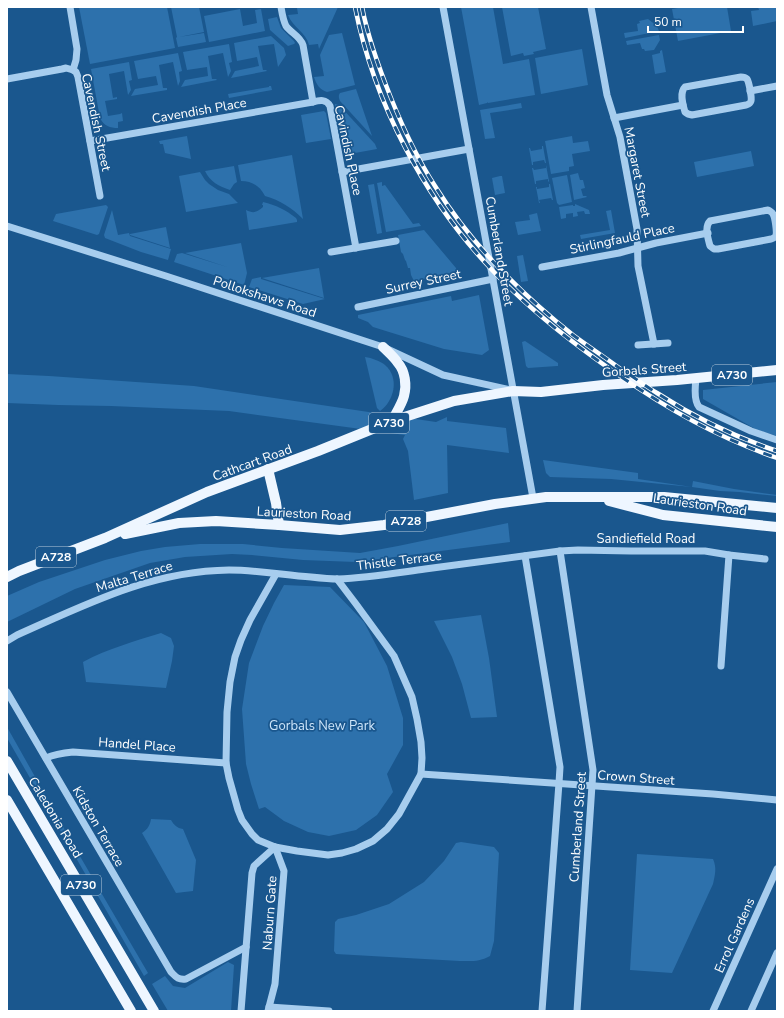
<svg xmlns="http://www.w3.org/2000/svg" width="784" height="1018" viewBox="0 0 784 1018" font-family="'Nunito Sans',sans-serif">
<rect width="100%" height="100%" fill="#1a578e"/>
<g fill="#2d71ac">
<polygon points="79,7 167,7 175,48 90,64"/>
<polygon points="171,7 199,7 204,32 179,37 204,33 206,42 178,47 176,38 177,37"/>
<path d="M 301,7 L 338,7 L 319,49 L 318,44 L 309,45 C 306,32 293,28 288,15 L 298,14 L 297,8 Z"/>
<polygon points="461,7 493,7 503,64 529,59 535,95 488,103 488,102 487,103 479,105"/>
<polygon points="502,7 538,7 546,49 533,52 534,54 524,56 523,53 511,56"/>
<polygon points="684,7 727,7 731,31 678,41 672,9"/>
<polygon points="758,7 777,7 777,21 753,26 751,11 759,10"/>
<polygon points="240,9 243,26 257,23 255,10 261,9 265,31 209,42 204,16"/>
<polygon points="277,17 281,28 294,41 295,43 294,44 288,46 270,30 268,19"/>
<polygon points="648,19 657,26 659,31 625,38 624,33 638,31 637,24 640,23 639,21"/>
<path d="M 342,33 L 355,85 L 327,92 C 320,90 316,84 314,77 L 324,76 L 320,55 L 329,35 Z"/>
<polygon points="659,35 660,40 654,50 645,51 644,49 642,49 640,43 627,45 626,41"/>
<polygon points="271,36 284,48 286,55 278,67 274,44 258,46 263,70 266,70 267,71 231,78 235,71 259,66 257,57 237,61 234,43"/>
<polygon points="229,44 232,62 229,63 231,71 228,77 223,53 208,56 212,79 216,79 217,80 181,87 185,80 208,76 207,67 187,70 183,52"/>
<polygon points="582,49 588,85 541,94 535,58"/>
<polygon points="662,50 666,72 655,74 652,55 660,53 660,51"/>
<polygon points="178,53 182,71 179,72 180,81 178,86 173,62 159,65 163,88 167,88 167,90 131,96 135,89 158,85 156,76 138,79 134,61"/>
<path d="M 129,62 L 132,80 L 129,81 L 131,90 L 128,95 L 124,71 L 109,74 L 113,98 L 117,97 L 117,99 L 105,101 L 108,116 L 120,114 L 122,113 L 123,121 L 118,122 L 118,128 C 110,128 104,126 100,118 L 91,69 Z"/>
<polygon points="269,86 271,86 272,90 229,98 228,94 269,87"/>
<path d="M 356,89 L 372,136 L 340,101 C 339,98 338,96 340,93 Z"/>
<polygon points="521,103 522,108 490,113 495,138 485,139 480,110"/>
<polygon points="335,104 339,105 375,144 377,149 344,155 335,105"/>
<polygon points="324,111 326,113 331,139 306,143 301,115"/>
<polygon points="187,136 191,159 165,153 163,144 160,144 159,141"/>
<polygon points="572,136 573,143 588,141 590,151 572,154 574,166 569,167 569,171 551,174 545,141"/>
<polygon points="542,146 543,146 546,163 545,163 544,160 533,162 533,165 532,165 529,148 530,148 531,151 542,149"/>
<polygon points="751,151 754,166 697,177 694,162"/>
<path d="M 292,155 L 303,219 C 292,208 280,200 265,196 C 260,186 252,181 241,181 L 238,165 Z"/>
<polygon points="546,165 549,181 548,182 548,179 536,181 536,184 535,184 532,168 533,168 534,170 546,168"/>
<path d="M 234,166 L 237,182 L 234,184 L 230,190 C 219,186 210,182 205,171 Z"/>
<polygon points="200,172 205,180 209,184 218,190 229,194 238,203 186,212 179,176"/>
<polygon points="578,173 580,180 583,180 585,188 581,189 583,196 586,196 587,197 574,200 570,175"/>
<polygon points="567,175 572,202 559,205 557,203 552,178"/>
<polygon points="500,176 502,176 505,193 495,195 492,178"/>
<polygon points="382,182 382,186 385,185 413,224 419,223 421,226 386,232 377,183"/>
<polygon points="374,184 382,233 377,234 368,185"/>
<polygon points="549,184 550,184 553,200 552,200 551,198 539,200 540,203 539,203 536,187 537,187 537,189 549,187"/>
<path d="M 263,202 C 276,205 286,210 296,218 L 297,220 L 297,222 L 249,230 L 246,210 C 254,214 257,212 263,207 L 263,205 L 262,205 Z"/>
<polygon points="575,204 589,210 590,214 585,214 584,211 577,212 578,216 573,217 573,213 566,214 566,218 561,219 559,207 573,205 573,206 575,206"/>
<polygon points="106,205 108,207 99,234 97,235 53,221 56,214"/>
<polygon points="112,210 118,235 129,233 130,236 171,249 168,260 141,252 105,238 104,235"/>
<polygon points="611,210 615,233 581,239 580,235 610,230 606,211"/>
<polygon points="537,213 541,231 518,235 515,222 530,220 529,215"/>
<polygon points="166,227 170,248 130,235 130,234"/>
<polygon points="424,230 456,268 457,272 414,281 411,275 410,268 408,268 406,261 405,260 403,254 401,252 398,235"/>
<polygon points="241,243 247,273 244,285 174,262 177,254 182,253 227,267 185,253"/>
<polygon points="523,255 528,281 521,282 517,256"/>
<polygon points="319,268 324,298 262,278"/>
<polygon points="261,277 261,279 325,299 303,304 249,287 252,279"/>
<polygon points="479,295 489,350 482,355 444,349 373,327 368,322 358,318 358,315 451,296 452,301"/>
<polygon points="525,341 558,363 558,366 557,366 528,368 526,366 522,342"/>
<path d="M 365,357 C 372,358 380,361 385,365 C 400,378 394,401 380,411 L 377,408 Z"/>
<polygon points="7,374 49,376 194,386 436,422 447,417 447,421 506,428 509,453 447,445 448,493 414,500 408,451 403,439 405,435 229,411 111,406 58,405 7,403"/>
<polygon points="777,382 777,436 757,430 703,399 703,390"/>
<polygon points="543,460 638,473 638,479 692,487 693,481 734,489 777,495 777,496 739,492 720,491 692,487 611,479 550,477 546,473"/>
<polygon points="508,523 510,542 356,562 303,560 252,555 232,554 185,557 150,563 75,589 7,622 7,596 39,582 105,560 141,551 165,547 200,544 243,544 282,548 360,553 398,546"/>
<polygon points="284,585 330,587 364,622 387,666 403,718 403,745 387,774 393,792 377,815 356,830 329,836 308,832 284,821 265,807 259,809 251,784 246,764 242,709 249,663 263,626 274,603"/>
<polygon points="481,615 489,658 497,717 471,718 462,684 452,657 434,621"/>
<path d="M 161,633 L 171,638 L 174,646 L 172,661 L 166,688 L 86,682 L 83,662 C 107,649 135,641 161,633 Z"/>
<polygon points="7,727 74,846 148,973 144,976 7,738"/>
<path d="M 151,819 L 171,820 C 174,825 177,828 183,829 L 196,860 L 193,891 L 176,893 L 142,833 C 148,829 150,825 151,819 Z"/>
<path d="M 461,842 L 494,847 L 499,853 L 494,941 L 490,956 C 479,962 472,961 460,961 L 336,954 L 334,951 L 335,922 L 338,919 L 356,915 L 389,904 L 424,882 L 444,861 L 456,843 Z"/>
<path d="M 637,854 L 713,859 C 717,868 715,875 713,884 L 672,973 L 630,970 Z"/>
<polygon points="228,962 234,965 231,1011 168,1011 152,984 165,976 173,986 185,988"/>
</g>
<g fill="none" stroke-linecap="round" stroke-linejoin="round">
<g stroke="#a7cdee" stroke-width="7">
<polyline points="70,7 77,49 76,60 73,70 76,72 78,77 100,196"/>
<path d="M 281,7 C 282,13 283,20 286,26 C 291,33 300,36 303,45 L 313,102 C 320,100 326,99 330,106 L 356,248"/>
<polyline points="443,7 533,498"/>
<polyline points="591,7 607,95 620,137 637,229 638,266 654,344"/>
<path d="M 741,77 C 744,77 745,77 747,79 C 749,82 752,98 751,101 C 750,104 749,104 746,105 L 692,115 L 688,114 L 685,112 C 683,105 679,93 685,87 Z"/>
<polyline points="7,79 62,69 66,68 73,70"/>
<polyline points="750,91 777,86"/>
<polyline points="614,118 683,105"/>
<polyline points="90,141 313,102"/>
<polyline points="342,172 469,149"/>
<path d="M 768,210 C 771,212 772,212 773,214 C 775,217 777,232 776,235 C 775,238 774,238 771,239 L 718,249 L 714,249 L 710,246 C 708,238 704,227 710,221 Z"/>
<polyline points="7,226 166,276 383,347 443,375 511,390"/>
<polyline points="331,252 396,241"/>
<polyline points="542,267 619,253 656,243 708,233"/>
<polyline points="358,307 493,279"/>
<polyline points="638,345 668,343"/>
<path d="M 696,379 C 695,387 694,401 699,407 L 751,431 L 777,440"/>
<polyline points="560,551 593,770 577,1011"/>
<polyline points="525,556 560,767 559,783 542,1011"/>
<polyline points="276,574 250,620 241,640 235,657 230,682 227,712 226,763 229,778 238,810 242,820 252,834 258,840 275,847 297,851 328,855 342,853 356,849 373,841 387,829 399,814 421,774 422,758 421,742 417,719 412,697 394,656 356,604 337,579"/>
<path d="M 7,641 L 17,635 C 87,604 151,571 229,570 C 257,570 284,575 311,577 C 320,578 329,579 338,579 C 367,578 396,573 425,569 C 470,563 515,557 560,551 L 578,550 L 631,551 L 705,551 L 729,555 L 765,559"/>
<polyline points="721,666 729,555"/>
<path d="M 7,692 L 171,972 C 176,977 178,980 186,979 L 246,947"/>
<path d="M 46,758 C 55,754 63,753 73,752 L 226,763"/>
<polyline points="421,774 713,794 777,800"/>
<polyline points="269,1007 329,1011"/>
<polyline points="241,1011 252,873 254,866 275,847 284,871 275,984 268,1011"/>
<polyline points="713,1011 777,869"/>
<polyline points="751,1011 777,953"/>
</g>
<g stroke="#eef6ff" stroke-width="10">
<path d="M 383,347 C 388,352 394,357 398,363 C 405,371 407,385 404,396 C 402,404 396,413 392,421"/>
<polyline points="268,469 276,503 279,525"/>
<polyline points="609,501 663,515 777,527"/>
<polyline points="125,534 179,523 216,521 279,525 340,530 384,525 495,504 546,497 664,497 777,508"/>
<polyline points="7,577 19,571 105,538 207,492 318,451 392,421 454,401 513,391 541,392 603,385 677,380 777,370"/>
<polyline points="7,761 154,1011"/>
<polyline points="7,800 131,1011"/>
</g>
<defs>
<g id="rail">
<path d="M 355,7 C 374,103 425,200 493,271 C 530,310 572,343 617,374 C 669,410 717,437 777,458"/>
<path d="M 362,7 C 368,38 379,68 391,98 C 403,128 417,158 435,186 C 471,244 520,293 573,335 C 589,347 606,358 622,370 C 634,377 645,386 657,393 C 694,417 735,437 777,451"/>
</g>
</defs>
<use href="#rail" stroke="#fff" stroke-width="4.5"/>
<use href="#rail" stroke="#1a578e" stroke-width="3" stroke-dasharray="9" stroke-linecap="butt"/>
</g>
<g text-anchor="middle" stroke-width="3.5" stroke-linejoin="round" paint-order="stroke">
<g fill="#1a578e" stroke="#bacddd" stroke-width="1">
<rect x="712" y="365" width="40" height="20" rx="3"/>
<rect x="369" y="413" width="40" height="20" rx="3"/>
<rect x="386" y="511" width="40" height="20" rx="3"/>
<rect x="36" y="547" width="40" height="20" rx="3"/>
<rect x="61" y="875" width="40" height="20" rx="3"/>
</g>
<g font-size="12" font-weight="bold" fill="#fff">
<text x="732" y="379">A730</text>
<text x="389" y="427">A730</text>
<text x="406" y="525">A728</text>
<text x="56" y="561">A728</text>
<text x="81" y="889">A730</text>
</g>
<g font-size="13" fill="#fff" stroke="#1a578e">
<text transform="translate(199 110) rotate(-10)" y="5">Cavendish Place</text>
<text transform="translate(97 122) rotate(78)" y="5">Cavendish Street</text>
<text transform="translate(349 150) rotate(78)" y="5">Cavindish Place</text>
<text transform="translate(638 172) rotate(79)" y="5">Margaret Street</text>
<text transform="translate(622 238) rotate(-12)" y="5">Stirlingfauld Place</text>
<text transform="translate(500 251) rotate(80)" y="5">Cumberland Street</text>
<text transform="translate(423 281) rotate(-12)" y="5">Surrey Street</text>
<text transform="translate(265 296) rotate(18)" y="5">Pollokshaws Road</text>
<text transform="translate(644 369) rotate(-4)" y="5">Gorbals Street</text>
<text transform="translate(252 462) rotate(-20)" y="5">Cathcart Road</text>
<text transform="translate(700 504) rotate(8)" y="5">Laurieston Road</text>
<text transform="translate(304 513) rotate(3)" y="5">Laurieston Road</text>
<text x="646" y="543">Sandiefield Road</text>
<text transform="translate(399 560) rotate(-7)" y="5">Thistle Terrace</text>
<text transform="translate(134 576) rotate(-17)" y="5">Malta Terrace</text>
<text transform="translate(137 744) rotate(4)" y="5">Handel Place</text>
<text transform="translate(636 777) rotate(4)" y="5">Crown Street</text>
<text transform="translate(56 817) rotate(59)" y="5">Caledonia Road</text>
<text transform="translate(99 826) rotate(60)" y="5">Kidston Terrace</text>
<text transform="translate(577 827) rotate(-86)" y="5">Cumberland Street</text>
<text transform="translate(269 913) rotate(-86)" y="5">Naburn Gate</text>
<text transform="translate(734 935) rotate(-66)" y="5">Errol Gardens</text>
</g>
<g font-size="13" fill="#cde5fa" stroke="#1a578e">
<text x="322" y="730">Gorbals New Park</text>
</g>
</g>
<rect width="784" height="1018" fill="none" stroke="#ffffff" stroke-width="16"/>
<path d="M648 26v6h95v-6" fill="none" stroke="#ffffff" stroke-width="2"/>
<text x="654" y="26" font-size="12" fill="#ffffff" stroke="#1a578e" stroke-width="3" paint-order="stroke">50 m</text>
</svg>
